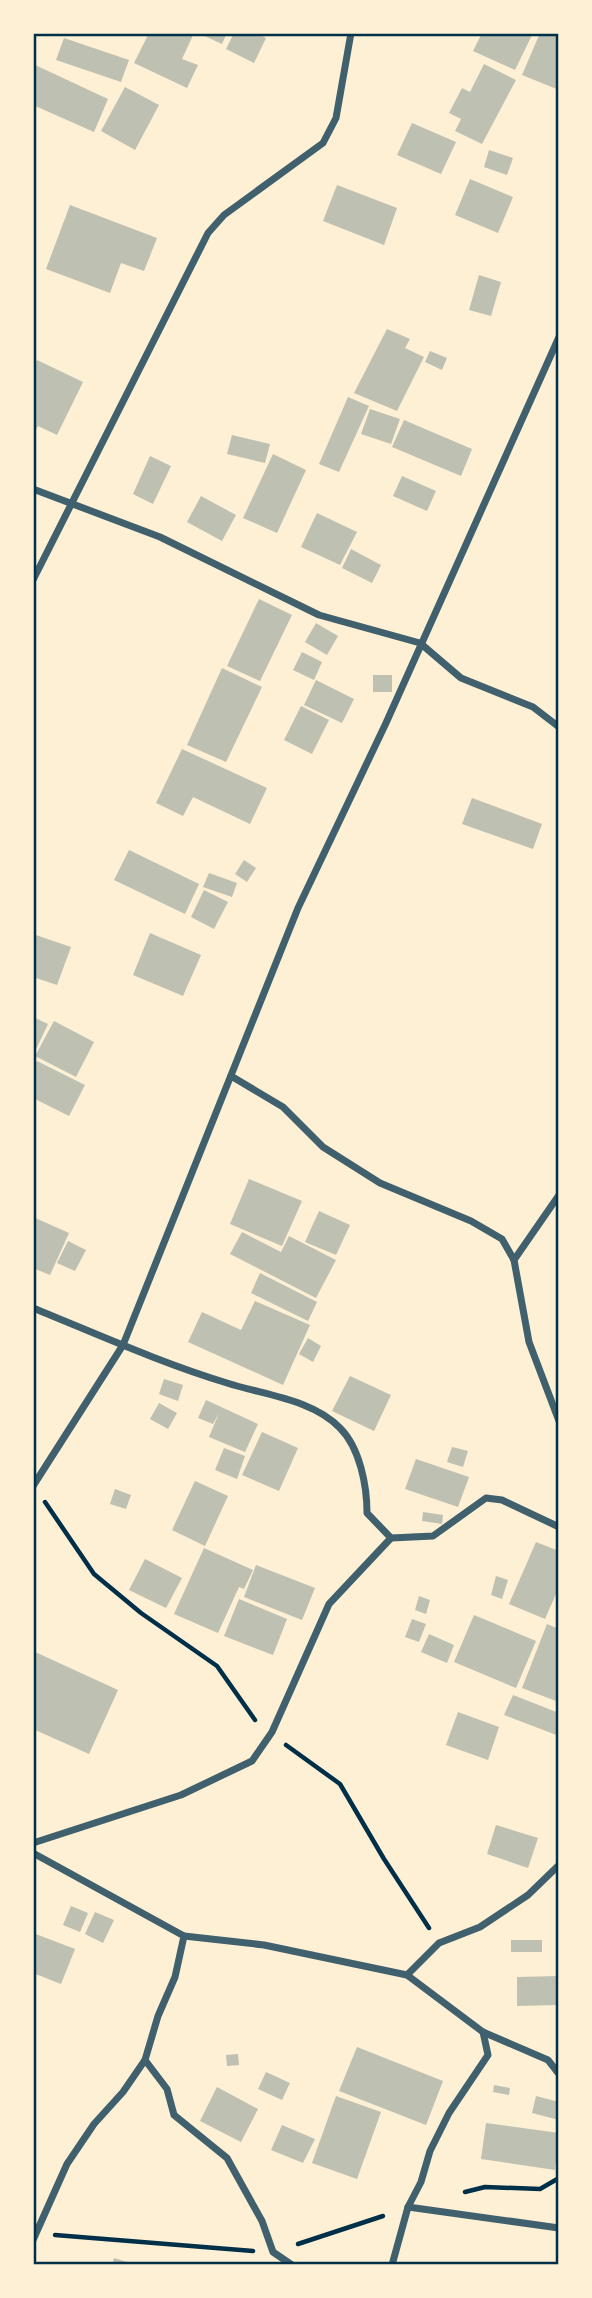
<svg xmlns="http://www.w3.org/2000/svg" width="592" height="2298" viewBox="0 0 592 2298" font-family="Literata,serif">
<rect width="100%" height="100%" fill="#fdf0d5"/>
<g fill="#bec0b2">
<polygon points="149,33 194,33 182,59 198,65 187,88 134,63"/>
<polygon points="198,33 227,33 222,44"/>
<polygon points="234,33 256,33 266,38 254,63 226,49"/>
<polygon points="482,33 533,33 515,70 473,51"/>
<polygon points="540,33 559,33 559,90 522,75"/>
<polygon points="64,38 129,60 121,82 56,60"/>
<polygon points="33,64 108,99 94,132 33,105"/>
<polygon points="484,64 516,80 482,144 455,131 461,119 449,113 462,88 470,92"/>
<polygon points="125,87 159,105 135,150 101,131"/>
<polygon points="412,123 456,142 441,174 397,155"/>
<polygon points="489,150 513,158 507,175 484,167"/>
<polygon points="470,179 513,197 498,233 455,215"/>
<polygon points="337,185 397,208 384,245 323,221"/>
<polygon points="70,205 157,238 144,271 121,263 110,293 46,269"/>
<polygon points="479,275 501,282 491,316 469,310"/>
<polygon points="387,329 410,339 405,348 424,357 397,411 354,393"/>
<polygon points="430,351 447,358 442,370 425,362"/>
<polygon points="37,360 83,382 57,435 38,426 33,435 33,368"/>
<polygon points="348,397 369,406 339,472 319,464"/>
<polygon points="370,409 400,419 391,444 361,434"/>
<polygon points="404,420 472,449 461,476 392,447"/>
<polygon points="232,435 270,444 265,463 227,454"/>
<polygon points="273,454 306,470 277,533 243,518"/>
<polygon points="150,456 171,466 153,504 133,494"/>
<polygon points="402,476 436,491 427,511 393,496"/>
<polygon points="201,496 236,515 222,541 187,522"/>
<polygon points="317,513 357,532 340,565 301,547"/>
<polygon points="351,549 381,565 372,583 342,568"/>
<polygon points="259,599 292,615 260,681 227,666"/>
<polygon points="316,623 338,636 327,655 305,642"/>
<polygon points="302,652 322,662 314,680 293,670"/>
<polygon points="222,668 262,687 226,762 187,745"/>
<rect x="373" y="675" width="19" height="17"/>
<polygon points="316,680 354,699 342,723 304,705"/>
<polygon points="301,706 329,720 312,754 284,740"/>
<polygon points="182,749 267,788 250,824 193,797 183,816 156,803"/>
<polygon points="472,798 542,824 533,849 462,824"/>
<polygon points="129,850 199,884 185,914 114,880"/>
<polygon points="244,860 256,868 247,882 235,874"/>
<polygon points="209,873 237,883 232,897 203,887"/>
<polygon points="204,890 228,902 214,929 191,917"/>
<polygon points="150,933 201,955 183,996 133,975"/>
<polygon points="33,934 71,947 57,985 33,977"/>
<polygon points="33,1017 48,1024 33,1056"/>
<polygon points="54,1021 94,1042 76,1077 35,1056"/>
<polygon points="37,1061 85,1085 69,1116 33,1098 33,1068"/>
<polygon points="249,1179 302,1201 282,1246 230,1224"/>
<polygon points="319,1211 350,1225 336,1255 305,1242"/>
<polygon points="33,1217 69,1233 50,1275 33,1268"/>
<polygon points="242,1232 281,1252 289,1236 336,1260 316,1298 230,1254"/>
<polygon points="68,1241 86,1250 75,1271 57,1263"/>
<polygon points="260,1273 317,1302 308,1321 251,1293"/>
<polygon points="255,1301 310,1325 283,1385 188,1342 202,1312 241,1330"/>
<polygon points="308,1338 321,1346 313,1362 299,1354"/>
<polygon points="350,1376 391,1395 374,1431 332,1411"/>
<polygon points="164,1379 183,1385 178,1401 159,1394"/>
<polygon points="206,1400 258,1424 245,1452 209,1437 219,1413 213,1424 198,1418"/>
<polygon points="159,1403 177,1413 168,1429 150,1419"/>
<polygon points="262,1432 298,1448 279,1491 242,1475"/>
<polygon points="452,1447 468,1451 463,1467 447,1462"/>
<polygon points="224,1448 245,1456 237,1479 215,1470"/>
<polygon points="416,1459 469,1477 458,1507 405,1489"/>
<polygon points="195,1481 228,1496 205,1546 172,1530"/>
<polygon points="115,1489 131,1495 126,1509 110,1504"/>
<polygon points="423,1512 443,1515 442,1524 422,1521"/>
<polygon points="536,1542 559,1551 559,1587 545,1619 509,1604"/>
<polygon points="204,1548 253,1570 244,1589 239,1587 218,1633 174,1614"/>
<polygon points="145,1559 182,1578 166,1608 129,1590"/>
<polygon points="256,1565 315,1588 302,1620 244,1597"/>
<polygon points="496,1576 508,1580 502,1599 491,1595"/>
<polygon points="419,1596 430,1600 426,1614 415,1610"/>
<polygon points="239,1599 287,1619 273,1655 224,1636"/>
<polygon points="474,1615 536,1641 516,1688 454,1662"/>
<polygon points="412,1619 426,1624 419,1642 405,1637"/>
<polygon points="547,1624 559,1629 559,1693 556,1701 522,1688"/>
<polygon points="429,1634 454,1645 447,1663 421,1652"/>
<polygon points="33,1651 118,1690 89,1754 33,1729"/>
<polygon points="513,1695 559,1713 559,1736 504,1715"/>
<polygon points="458,1712 499,1727 488,1760 446,1745"/>
<polygon points="496,1825 538,1838 528,1868 487,1854"/>
<polygon points="71,1906 88,1913 80,1932 63,1925"/>
<polygon points="95,1912 114,1920 103,1943 85,1934"/>
<polygon points="33,1933 75,1949 61,1984 33,1973"/>
<rect x="511" y="1940" width="31" height="12"/>
<polygon points="559,1976 559,2005 517,2006 517,1977"/>
<polygon points="357,2047 443,2081 426,2125 339,2091"/>
<polygon points="238,2054 239,2065 227,2066 226,2055"/>
<polygon points="266,2072 290,2083 282,2100 258,2089"/>
<polygon points="494,2085 510,2088 509,2095 493,2092"/>
<polygon points="217,2087 258,2109 241,2142 200,2121"/>
<polygon points="336,2096 381,2112 357,2179 312,2163"/>
<polygon points="536,2096 559,2102 559,2120 532,2113"/>
<polygon points="486,2123 559,2133 555,2170 481,2159"/>
<polygon points="282,2125 315,2139 303,2163 271,2150"/>
<polygon points="114,2258 134,2264 133,2265 112,2265"/>
</g>
<g fill="none" stroke-linecap="round" stroke-linejoin="round">
<g stroke="#003049" stroke-width="4.5">
<polyline points="45,1502 94,1574 141,1613 217,1666 255,1720"/>
<polyline points="286,1745 340,1784 384,1859 429,1928"/>
<polyline points="465,2192 485,2187 540,2189 559,2178"/>
<polyline points="55,2235 253,2251"/>
<polyline points="298,2244 383,2216"/>
</g>
<g stroke="#3f606c" stroke-width="7">
<polyline points="33,489 160,537 319,615 420,643 461,678 533,707 559,727"/>
<polyline points="33,580 208,233 224,215 323,143 336,118 351,33"/>
<polyline points="231,1076 283,1107 323,1147 380,1183 471,1221 502,1239 514,1260 529,1342 559,1421"/>
<polyline points="514,1260 559,1195"/>
<path d="M 33,1308 C 97,1334 161,1363 227,1383 C 264,1395 312,1399 340,1428 C 360,1448 367,1486 367,1513 L 391,1538 L 329,1604 L 272,1732 L 252,1761 L 181,1795 L 33,1843"/>
<polyline points="33,1486 123,1345 298,908 386,723 559,337"/>
<polyline points="391,1538 433,1536 486,1498 502,1500 559,1527"/>
<polyline points="33,1853 184,1936 264,1945 407,1975 483,2032 548,2060 559,2074"/>
<polyline points="407,1975 439,1943 480,1927 528,1895 559,1865"/>
<polyline points="145,2060 167,2089 174,2115 227,2158 262,2221 273,2252 292,2265"/>
<polyline points="408,2207 559,2228"/>
<polyline points="33,2240 67,2164 94,2124 123,2092 145,2060 158,2016 175,1977 184,1936"/>
<polyline points="392,2265 408,2207 421,2182 430,2151 449,2113 488,2055 483,2032"/>
</g>
</g>
<rect width="592" height="2298" fill="none" stroke="#fdf0d5" stroke-width="70"/>
<rect x="35" y="35" width="522" height="2228" fill="none" stroke="#003049" stroke-width="2.5"/>
</svg>
